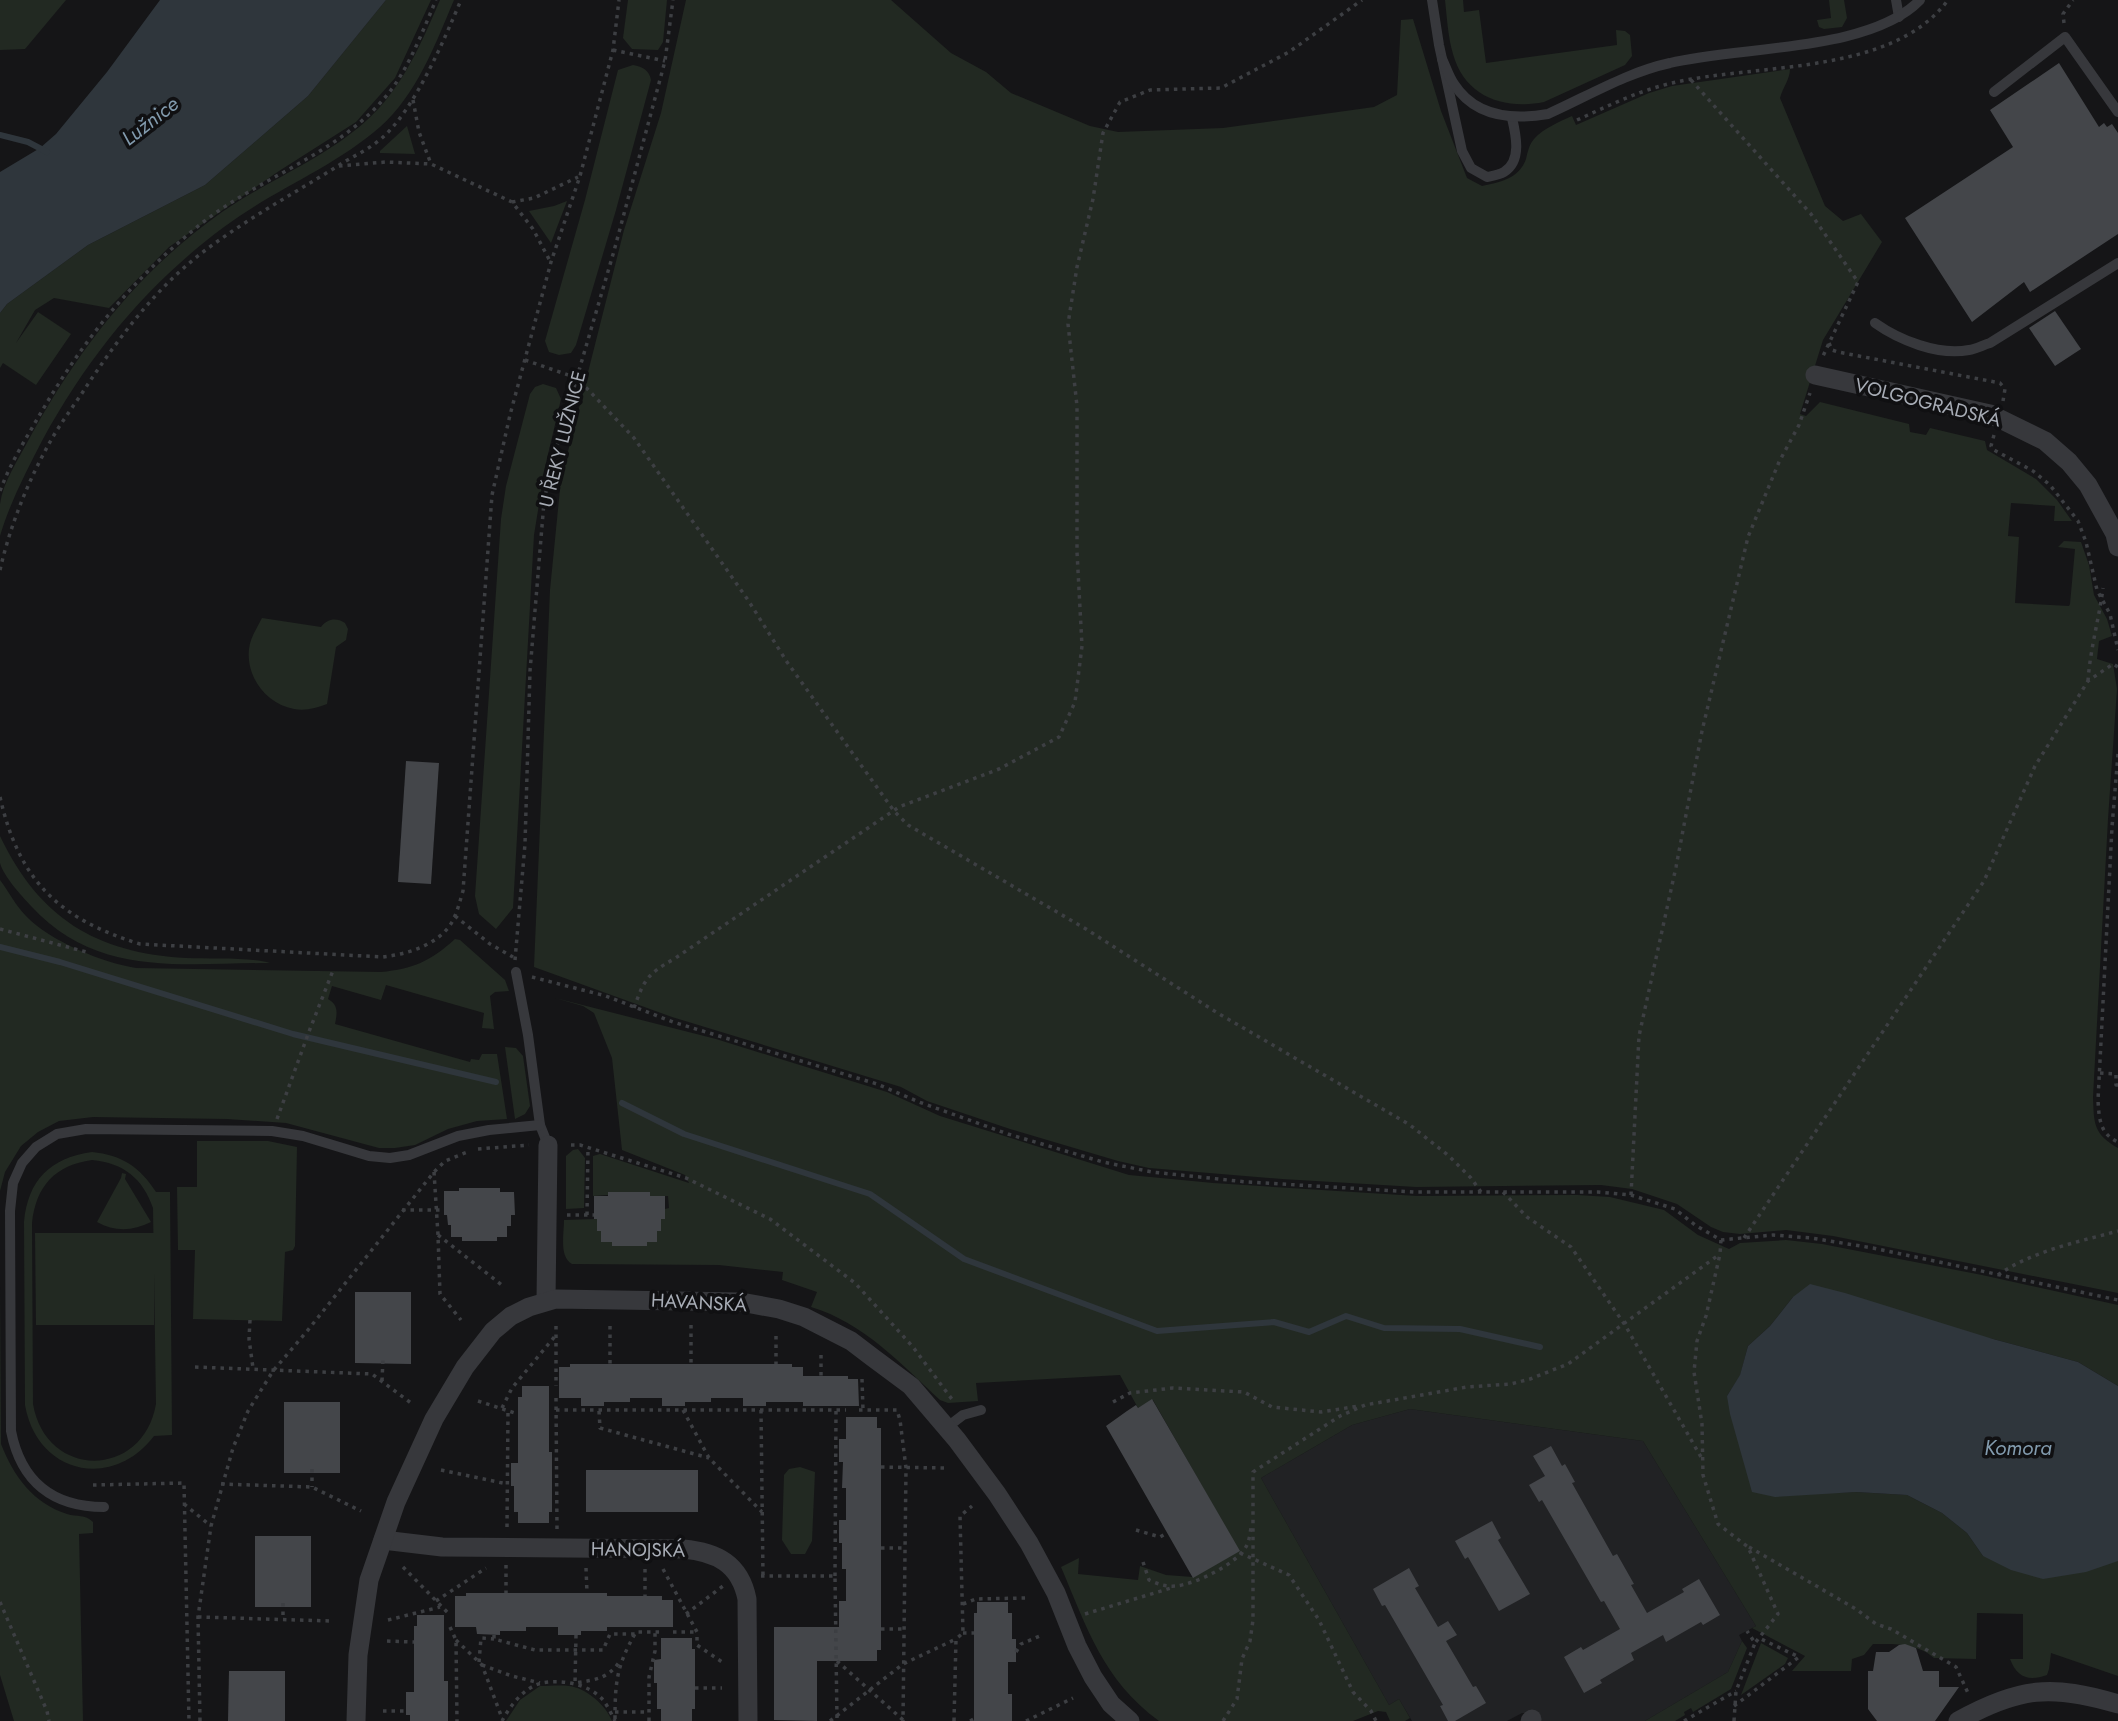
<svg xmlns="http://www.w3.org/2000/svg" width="2118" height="1721" viewBox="0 0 2118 1721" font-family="Jost,sans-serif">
<rect width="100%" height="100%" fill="#151517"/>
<polygon fill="#212224" points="1410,1409 1643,1441 1756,1626 1739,1635 1742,1641 1728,1672 1645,1721 1533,1721 1528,1713 1522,1713 1507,1721 1412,1721 1399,1699 1389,1705 1261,1478 1352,1425"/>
<g fill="#222922" fill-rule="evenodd">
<polygon points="0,0 66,0 25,49 0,50"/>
<polygon points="386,0 431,0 395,78 356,122 279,171 169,247 109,308 54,298 35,310 16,343 38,312 71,334 36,385 3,363 0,368 0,313 7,304 88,245 205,185 308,96"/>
<path d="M 440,0 L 454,0 C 435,45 417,94 380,127 C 333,168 273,190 224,227 C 146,285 90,354 43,439 C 27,470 10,502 0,536 C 0,525 0,514 0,504 C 3,482 18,460 28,441 C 77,351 138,271 222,212 C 268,180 324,159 366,121 C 402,89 421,44 440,0 Z"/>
<polygon points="628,0 667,0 663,42 658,50 632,49 623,38"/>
<path d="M 686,0 L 891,0 L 951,53 L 986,72 L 1011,93 L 1090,126 L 1118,132 L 1223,128 L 1374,107 L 1397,95 L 1401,20 L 1413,19 L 1441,111 L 1467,178 L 1482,186 C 1500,182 1519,179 1526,159 C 1528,151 1529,145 1534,139 C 1544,128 1559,122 1572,116 L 1576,125 L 1649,93 L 1672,86 L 1790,69 C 1790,79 1783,87 1780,98 L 1825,206 L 1843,221 L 1861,214 L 1882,242 L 1823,340 L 1800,414 L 1806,416 L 1820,402 L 1909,424 L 1910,432 L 1926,435 L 1930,428 L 1985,441 L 1987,450 L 2036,479 L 2057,500 L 2072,521 L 2054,521 L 2055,506 L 2011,503 L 2008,536 L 2019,537 L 2015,603 L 2069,606 L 2070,604 L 2075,549 L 2058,547 L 2064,541 L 2081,542 L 2089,565 L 2094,595 L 2107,619 L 2112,636 L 2099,641 L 2097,659 L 2113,664 L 2117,689 L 2108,819 L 2093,1097 C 2094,1123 2093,1134 2118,1148 L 2118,1293 L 1833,1236 L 1786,1230 L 1740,1234 L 1723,1232 L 1711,1227 L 1677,1204 L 1632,1189 L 1601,1185 L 1416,1187 L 1282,1179 L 1149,1168 L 1118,1161 L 1010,1129 L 927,1101 L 901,1087 L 672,1017 L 534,967 L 550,590 L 561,479 L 624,230 L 661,113 Z"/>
<path d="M 1445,0 L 1463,0 L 1464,12 L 1479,10 L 1486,63 L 1617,45 L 1616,30 L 1625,31 L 1630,35 L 1632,56 L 1625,65 L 1544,102 C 1504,110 1465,97 1453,54 C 1448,37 1447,18 1445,0 Z"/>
<polygon points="1829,0 1844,0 1847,18 1842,27 1824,29 1819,27 1817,20 1831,18"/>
<path d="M 633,65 C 643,67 649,70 651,80 L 616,210 L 576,345 L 571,353 L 559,355 L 549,352 L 545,341 L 585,200 L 618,70 Z"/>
<polygon points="407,126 415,154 380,153 380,151"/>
<polygon points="567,201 551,243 529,211 554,206"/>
<polygon points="543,384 556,388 561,399 545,467 534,535 513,908 496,929 479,914 475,896 501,519 506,486 530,394 535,387"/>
<path d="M 262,618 L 321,627 C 327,619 336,617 345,623 L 348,629 L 346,640 L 336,647 L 327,704 C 316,708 306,711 294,709 C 266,704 246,677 249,649 C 250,638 257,628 262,618 Z"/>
<path d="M 0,836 C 39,918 96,953 186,958 C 209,959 251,957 270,963 C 182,963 97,978 31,906 C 21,895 4,877 0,863 C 0,855 0,844 0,836 Z"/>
<path d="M 0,880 C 9,892 16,906 26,916 C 50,941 103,963 136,968 L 381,972 C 413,969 431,961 455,939 L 460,940 L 505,980 L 509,991 L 495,992 L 490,996 L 494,1029 L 482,1028 L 484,1013 L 386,985 L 381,1000 L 332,986 L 328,999 C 339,1005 337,1014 335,1024 L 470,1062 L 471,1059 L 479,1060 L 482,1054 L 497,1054 L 507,1119 L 477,1121 L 448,1129 L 415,1145 L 395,1148 L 379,1148 L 286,1123 L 227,1119 L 93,1117 L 59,1121 L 38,1132 L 21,1146 L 5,1172 L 0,1191 Z"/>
<path d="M 555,998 L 716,1039 L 887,1092 L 940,1116 L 1129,1175 L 1213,1183 L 1417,1196 L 1577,1195 L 1610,1197 L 1664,1210 L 1698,1235 L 1729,1249 L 1740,1243 L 1786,1240 L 1822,1244 L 1982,1275 L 2118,1305 L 2118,1386 L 2078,1362 L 1993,1339 L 1793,1297 L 1770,1326 L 1748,1346 L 1740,1376 L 1727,1396 L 1828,1493 L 1856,1492 L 1907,1495 L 1942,1513 L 1967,1533 L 1983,1556 L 2118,1561 L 2118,1676 L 2051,1653 L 2049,1669 L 2047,1675 C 2028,1682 2017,1677 2010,1659 L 2023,1659 L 2023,1614 L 1977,1613 L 1976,1659 L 1934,1658 C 1917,1643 1895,1644 1873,1644 L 1864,1655 L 1852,1659 L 1851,1671 L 1792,1671 L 1805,1656 L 1752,1628 L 1756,1626 L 1643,1441 L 1410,1409 L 1352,1425 L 1261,1478 L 1389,1705 L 1399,1699 L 1410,1718 L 1405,1721 L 1390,1721 L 1386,1712 L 1378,1711 L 1353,1721 L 1159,1721 C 1103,1680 1087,1628 1061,1567 L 1079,1558 L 1078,1574 L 1138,1580 L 1140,1566 L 1166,1575 L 1193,1577 L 1239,1551 L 1153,1400 L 1138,1408 L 1120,1375 L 976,1383 L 978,1401 L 948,1403 L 940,1400 C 901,1364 864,1323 811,1307 L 817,1292 L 782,1280 L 783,1272 L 719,1265 L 572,1264 C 559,1257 564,1234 564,1220 L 597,1219 L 601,1231 L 647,1242 L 657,1241 L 657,1231 L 661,1230 L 661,1219 L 665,1219 L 665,1209 L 669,1208 L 668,1196 L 650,1196 L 650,1192 L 593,1196 L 593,1156 L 600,1154 L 689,1183 L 685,1175 L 622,1150 L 612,1058 L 594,1013 L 583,1006 Z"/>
<polygon points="505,1047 516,1048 523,1056 530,1106 525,1114 515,1119"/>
<polygon points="197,1141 268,1141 297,1147 295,1246 293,1250 285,1252 282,1321 193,1319 195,1250 178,1250 177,1187 197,1187"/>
<polygon points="578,1149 585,1158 584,1208 566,1209 566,1156 573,1150"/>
<path d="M 92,1152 C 122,1155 140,1167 156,1192 L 170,1192 L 172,1435 L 154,1436 C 112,1491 37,1474 25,1405 L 24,1222 C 28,1180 50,1158 92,1152 ZM 92,1160 C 124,1163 143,1179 153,1208 L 156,1404 C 143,1479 46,1480 33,1404 L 32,1223 C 36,1186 55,1165 92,1160 Z"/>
<path d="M 122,1173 L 126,1174 L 125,1179 L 151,1222 C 133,1231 115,1232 97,1222 L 121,1178 Z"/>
<polygon points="35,1233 154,1233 154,1325 36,1325"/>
<path d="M 0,1286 L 1,1444 C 14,1477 33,1503 67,1514 C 77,1517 85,1514 93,1522 L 93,1533 L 79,1534 L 83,1721 L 14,1721 L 0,1675 Z"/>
<polygon points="800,1467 815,1472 812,1541 805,1554 791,1554 782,1540 784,1475 789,1469"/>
<polygon points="1742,1641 1747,1648 1731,1689 1693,1712 1691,1708 1684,1712 1685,1715 1675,1721 1645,1721 1728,1672"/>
<polygon points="1761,1643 1788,1658 1785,1664 1741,1695"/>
<path d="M 540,1686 C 549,1686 560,1685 569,1686 C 586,1688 606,1705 612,1721 L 506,1721 L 520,1700 Z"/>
</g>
<g fill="#2f363c">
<polygon points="160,0 386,0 308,96 205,185 88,245 7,304 0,313 0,172 40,148 56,134 107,72"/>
<polygon points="1810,1284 1845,1293 1993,1339 2078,1362 2118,1386 2118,1561 2086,1572 2043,1579 2011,1570 1983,1556 1967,1533 1942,1513 1907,1495 1856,1492 1775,1497 1752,1492 1730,1414 1727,1396 1740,1375 1748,1346 1770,1326 1793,1297"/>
</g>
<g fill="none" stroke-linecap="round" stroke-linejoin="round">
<g stroke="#2f363c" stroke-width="6">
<polyline points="0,135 28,142 47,152"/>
<polyline points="0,947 60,962 293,1034 496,1082"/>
<polyline points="622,1103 684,1134 870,1194 964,1259 1157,1331 1274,1322 1309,1332 1346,1316 1384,1328 1460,1329 1540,1347"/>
</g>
</g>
<g fill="#44464a">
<polygon points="2059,63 2099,127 2104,123 2107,127 2112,124 2118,133 2118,234 2030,292 2024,282 1972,322 1905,218 2013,147 1990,110"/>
<polygon points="2055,311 2081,349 2055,366 2029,328"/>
<polygon points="406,761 439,763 431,884 398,882"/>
<polygon points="459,1188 500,1188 500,1192 514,1192 515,1215 511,1215 511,1226 507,1226 507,1237 497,1237 497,1241 462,1241 462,1237 451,1237 451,1225 448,1225 447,1215 444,1215 444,1191 459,1191"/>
<polygon points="608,1192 650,1192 650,1196 665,1196 665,1219 661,1219 661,1231 657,1231 657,1242 647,1242 647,1246 612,1246 612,1242 601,1242 601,1231 597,1231 597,1219 594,1219 594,1196 608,1196"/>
<polygon points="355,1292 411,1292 411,1364 355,1363"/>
<polygon points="570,1364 792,1364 792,1367 803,1367 803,1376 848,1376 848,1379 858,1379 859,1406 803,1406 803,1402 766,1402 766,1406 743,1406 743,1398 711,1398 711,1402 685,1402 685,1406 662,1406 662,1398 630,1398 630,1402 604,1402 604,1406 581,1406 581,1398 559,1398 559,1367 570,1367"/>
<polygon points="522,1386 549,1386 549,1452 552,1452 552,1512 549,1512 549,1523 518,1523 518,1512 514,1512 514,1486 511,1486 511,1463 518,1463 518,1397 522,1397"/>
<polygon points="1152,1399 1240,1551 1193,1578 1106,1426 1127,1411 1136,1405 1138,1408"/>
<rect x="284" y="1402" width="56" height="71"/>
<polygon points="846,1417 877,1417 877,1428 881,1428 881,1650 877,1650 877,1661 817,1661 817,1721 774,1720 774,1627 839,1627 839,1601 846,1601 846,1569 842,1569 842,1543 839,1543 839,1520 846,1520 846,1488 842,1488 843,1462 839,1462 839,1439 846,1439"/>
<polygon points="1551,1446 1562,1466 1565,1464 1575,1482 1572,1483 1613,1556 1617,1554 1634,1584 1631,1585 1647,1613 1684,1592 1682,1589 1699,1579 1720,1615 1703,1625 1701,1622 1666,1642 1663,1635 1631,1653 1634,1660 1600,1680 1602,1683 1584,1693 1564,1657 1581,1647 1583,1650 1620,1629 1604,1601 1601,1602 1542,1500 1539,1502 1529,1485 1545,1476 1533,1456"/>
<rect x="586" y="1470" width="112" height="42"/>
<polygon points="1492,1521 1501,1538 1498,1540 1530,1594 1499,1611 1468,1557 1465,1559 1455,1541"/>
<rect x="255" y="1536" width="56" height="71"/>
<polygon points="1409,1568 1419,1586 1415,1588 1438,1627 1448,1621 1457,1635 1446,1641 1473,1687 1476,1686 1486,1703 1455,1721 1448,1721 1440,1706 1443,1705 1385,1605 1382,1606 1373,1589"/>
<polygon points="466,1593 607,1593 607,1596 662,1596 662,1600 673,1600 673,1627 607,1627 607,1631 581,1631 581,1635 558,1635 558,1627 526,1627 526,1631 500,1631 500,1635 477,1634 476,1627 455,1627 455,1596 466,1596"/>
<polygon points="977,1602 1008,1602 1008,1613 1012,1613 1012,1639 1016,1639 1016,1662 1008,1662 1008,1694 1012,1694 1012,1721 974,1721 974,1613 977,1613"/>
<polygon points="417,1615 444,1615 444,1681 448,1681 448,1721 410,1721 410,1715 406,1715 406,1692 414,1692 414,1626 417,1626"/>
<polygon points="661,1638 692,1638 692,1649 695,1649 695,1709 692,1709 692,1721 661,1721 661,1709 657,1709 657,1683 654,1683 654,1660 661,1659"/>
<polygon points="1905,1644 1916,1648 1923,1671 1939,1671 1939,1687 1959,1687 1935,1721 1877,1721 1868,1709 1868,1671 1873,1671 1876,1652 1889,1652 1899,1645"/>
<polygon points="229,1671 285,1671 285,1721 228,1721"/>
</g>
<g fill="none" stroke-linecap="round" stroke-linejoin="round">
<g stroke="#3d3f43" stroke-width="3.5" stroke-dasharray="3.5 5" stroke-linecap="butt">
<polyline points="2064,23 2063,14 2073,0"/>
<polyline points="613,50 665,61"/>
<polyline points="1691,80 1811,214 1858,282 1823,356"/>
<polyline points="413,100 419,132 431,164 512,202 533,229 550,261"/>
<path d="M 1577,120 C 1608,106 1638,91 1672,83 C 1756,63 1892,76 1948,0"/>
<polyline points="339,166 386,162 431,164"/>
<polyline points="512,202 534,198 578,177"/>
<polyline points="1829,343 1832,350 1838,352 2000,383 2005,389 2003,401"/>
<polyline points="525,360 577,378 634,438 748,600 787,662 894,811 908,825 1086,929 1216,1012 1410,1125 1449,1156 1471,1178 1481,1192"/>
<polyline points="1994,435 1991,446 1994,450 2033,471 2050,485 2078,521 2086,542 2097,590 2110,614 2118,650"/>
<path d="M 0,491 C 10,464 25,440 39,416 C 83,340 133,278 202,223 C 263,175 343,153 391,90 C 411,63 423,30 436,0"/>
<path d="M 0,570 C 10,526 28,481 50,442 C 61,422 76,403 88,384 C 121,335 156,288 203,252 C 244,221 289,196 333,169 C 349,158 367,151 382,138 C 415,109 444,40 461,0"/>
<path d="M 2088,681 C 2090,650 2099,619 2103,588"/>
<path d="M 2118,754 L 2112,827 L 2098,1100 C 2099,1119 2100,1134 2118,1142"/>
<path d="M 0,797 C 19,881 59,919 140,944 L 383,957 C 406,954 432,947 448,928 C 456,918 459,904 463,891 L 492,495 L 510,415 L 551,262 L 580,176 L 613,50 L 619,0"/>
<polyline points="455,916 490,944 513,957"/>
<polyline points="0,929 90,953"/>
<polyline points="515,960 525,844 530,671 544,502 551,466 614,251 665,61 673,0"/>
<polyline points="532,977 606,996 673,1022 877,1084 919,1102 1008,1134 1103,1162 1152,1172 1247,1182 1415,1192 1598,1192 1631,1195 1675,1209 1695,1225 1721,1240 1773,1235 1811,1238 1873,1248 2118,1300"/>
<path d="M 634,1008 C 644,980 647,974 674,959 L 899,807 L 999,769 L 1059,737 L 1075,702 L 1082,646 L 1077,552 L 1077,406 L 1068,324 L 1077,267 L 1093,199 L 1103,133 L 1120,102 L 1150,90 L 1221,88 L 1289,52 L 1362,0"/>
<polyline points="2100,1073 2116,1074 2116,1085 2118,1085"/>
<polyline points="277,1119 310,1029 334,968"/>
<polyline points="571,1145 580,1145 686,1178 770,1219 855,1283 913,1347 954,1402"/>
<polyline points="478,1149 529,1145"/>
<polyline points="434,1172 438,1235 440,1294 461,1320"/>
<polyline points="1503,1192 1527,1217 1571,1247 1625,1325 1701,1457"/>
<polyline points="1631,1195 1639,1036 1676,867 1702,731 1748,537 1779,462 1799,425 1810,393"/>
<polyline points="402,1210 444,1210"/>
<polyline points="567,1215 594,1215"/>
<polyline points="587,1215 588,1148"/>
<polyline points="438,1235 503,1286"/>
<polyline points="1744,1238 1984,881 2035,766 2088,681 2113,664 2118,667"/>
<polyline points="1721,1240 1720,1254 1706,1316 1697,1341 1694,1372 1702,1424 1703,1475 1718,1524 1748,1547 1778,1614 1755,1643"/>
<path d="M 1998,1275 C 2032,1251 2078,1242 2118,1231"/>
<polyline points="250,1320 249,1339 253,1368"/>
<polyline points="691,1325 691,1364"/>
<polyline points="556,1326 556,1386"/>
<polyline points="610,1326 610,1364"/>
<polyline points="776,1336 776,1364"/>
<polyline points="821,1355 821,1376"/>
<polyline points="195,1367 372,1374 411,1403"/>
<polyline points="862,1379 863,1410"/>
<polyline points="382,1381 383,1359"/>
<polyline points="556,1398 557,1529"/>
<polyline points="478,1401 518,1414"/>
<polyline points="1113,1402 1130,1393 1173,1388 1244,1392 1272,1407 1321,1412 1359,1406"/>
<polyline points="502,1408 512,1388 556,1335"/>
<polyline points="556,1410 846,1410"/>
<polyline points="683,1410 709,1458 762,1512"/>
<polyline points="761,1410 763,1576"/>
<polyline points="859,1410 897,1410 900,1420 906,1468 903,1721"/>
<polyline points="599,1411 600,1428 709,1458"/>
<polyline points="881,1467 945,1468"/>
<polyline points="312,1469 312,1487"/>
<polyline points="441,1470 507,1484"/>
<polyline points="221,1484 312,1487 361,1511"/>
<polyline points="93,1485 184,1483 189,1721"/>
<polyline points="184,1504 211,1526"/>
<polyline points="507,1527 508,1410"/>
<polyline points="1136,1530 1160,1537 1167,1533"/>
<polyline points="1749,1547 1856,1609 1876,1624 1891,1629 1956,1667 1968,1693"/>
<polyline points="881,1548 905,1548"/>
<polyline points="1240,1553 1289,1575 1319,1620 1353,1692 1371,1711 1376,1721"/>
<path d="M 1143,1562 L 1149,1580 C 1158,1584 1166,1587 1176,1586 C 1195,1584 1238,1564 1247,1545 C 1250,1539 1250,1530 1252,1524"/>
<polyline points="506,1565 506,1593"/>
<polyline points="403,1567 450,1615"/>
<polyline points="586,1568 587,1593"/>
<polyline points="645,1569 645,1596"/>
<polyline points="663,1569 697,1632 697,1645 722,1662"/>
<polyline points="761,1576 835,1576 837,1721"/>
<polyline points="835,1576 836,1411"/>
<polyline points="436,1601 486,1568"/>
<polyline points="0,1602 47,1711 49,1721"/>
<polyline points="283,1603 283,1620"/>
<polyline points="963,1604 976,1599 1026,1598"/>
<polyline points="686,1614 723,1586"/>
<polyline points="1085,1614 1171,1588"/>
<polyline points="198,1617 332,1621"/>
<polyline points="388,1620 440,1607"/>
<polyline points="450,1627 456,1640 457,1721"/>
<polyline points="881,1629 903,1629"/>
<polyline points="673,1632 695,1632"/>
<polyline points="963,1633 974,1633"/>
<polyline points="494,1635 494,1639 535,1650 603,1650 610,1634 635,1634"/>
<path d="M 576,1635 L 575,1683 C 594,1680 608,1679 620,1661"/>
<polyline points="456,1640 482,1665 502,1718"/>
<polyline points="387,1641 414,1642"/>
<polyline points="1016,1652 1021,1644 1042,1635"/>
<polyline points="837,1661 903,1720"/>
<polyline points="479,1662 481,1638 494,1639"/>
<polyline points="482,1665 512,1676 540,1683"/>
<polyline points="695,1688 722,1688"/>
<polyline points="1734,1706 1799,1657 1759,1638"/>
<polyline points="383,1711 406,1711"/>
<polyline points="615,1712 648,1712"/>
<path d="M 615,1719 C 615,1681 617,1665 636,1632 L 661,1632"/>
<polyline points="200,1721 198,1617 211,1526 233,1448 248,1411 273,1371 308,1330 434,1172 445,1161 470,1151"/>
<path d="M 502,1721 C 510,1706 524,1687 542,1683 C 562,1679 590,1684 604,1701 C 608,1707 612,1715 615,1721"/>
<polyline points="649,1721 649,1677 655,1651 655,1632"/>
<polyline points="830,1721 903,1664 956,1639"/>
<polyline points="954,1721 956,1639 963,1633 960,1516 972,1506"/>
<polyline points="970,1721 974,1719"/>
<polyline points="1026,1721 1073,1698"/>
<polyline points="1223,1721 1237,1699 1242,1659 1250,1641 1253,1620 1253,1472 1340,1416 1365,1405 1467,1387 1511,1384 1530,1379 1568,1364 1720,1254"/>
<polyline points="1684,1721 1736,1691"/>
<polyline points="1734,1721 1736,1691 1755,1643 1747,1631"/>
</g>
<g stroke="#37383c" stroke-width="10">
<path d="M 1432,0 L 1439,45 L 1462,151 L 1471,168 L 1487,177 C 1492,176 1499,175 1504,172 C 1522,161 1516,135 1512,118"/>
<polyline points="1896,0 1899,17"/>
<path d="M 1442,59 C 1446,67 1449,77 1454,84 C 1475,117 1513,120 1548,114 C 1588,96 1628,72 1670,63 C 1740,46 1870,52 1920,0"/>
<polyline points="1994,92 2065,37 2118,112"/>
<path d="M 1875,323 C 1899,340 1938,356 1969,350 C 1976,349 1983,345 1990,343 L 2118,263"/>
<polyline points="516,972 528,1035 540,1125 548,1145"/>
<polyline points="946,1428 963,1415 981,1410"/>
<path d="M 104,1507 C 53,1507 21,1482 11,1431 L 10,1211 L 13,1183 L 22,1163 L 36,1147 L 57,1134 L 86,1129 L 272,1131 L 303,1136 L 369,1156 L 390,1158 L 409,1155 L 458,1136 L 489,1130 L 540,1125"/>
</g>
<g stroke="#37383c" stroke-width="19">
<polyline points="1815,375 1990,414 2045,441 2069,462 2088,485 2115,534 2118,547"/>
<polyline points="546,1301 548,1145"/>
<path d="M 383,1540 L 442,1547 L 683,1549 C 717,1552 740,1564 747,1599 L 748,1721"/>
<polyline points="356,1721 358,1655 369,1580 396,1502 434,1419 465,1367 493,1331 511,1316 529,1307 556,1299 741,1302 779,1309 804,1317 851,1341 872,1357 911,1386 957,1440 997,1494 1029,1543 1056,1593 1077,1646 1093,1677 1111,1704 1130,1721"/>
<polyline points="1530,1721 1532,1719"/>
<path d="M 1958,1721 C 2019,1687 2052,1684 2118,1704"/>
</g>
</g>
<g text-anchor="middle" stroke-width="7" stroke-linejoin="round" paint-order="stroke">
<g font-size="19" fill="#a8adb6" stroke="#101012">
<text transform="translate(1928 402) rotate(14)" y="7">VOLGOGRADSKÁ</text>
<text transform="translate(562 439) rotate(-76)" y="7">U ŘEKY LUŽNICE</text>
<text transform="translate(699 1302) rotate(3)" y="7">HAVANSKÁ</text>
<text transform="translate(638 1549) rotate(1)" y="7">HANOJSKÁ</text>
</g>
<g font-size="21" font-style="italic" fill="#829bae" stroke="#101012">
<text transform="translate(150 121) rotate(-38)" y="7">Lužnice</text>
<text x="2018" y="1455">Komora</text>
</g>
</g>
</svg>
